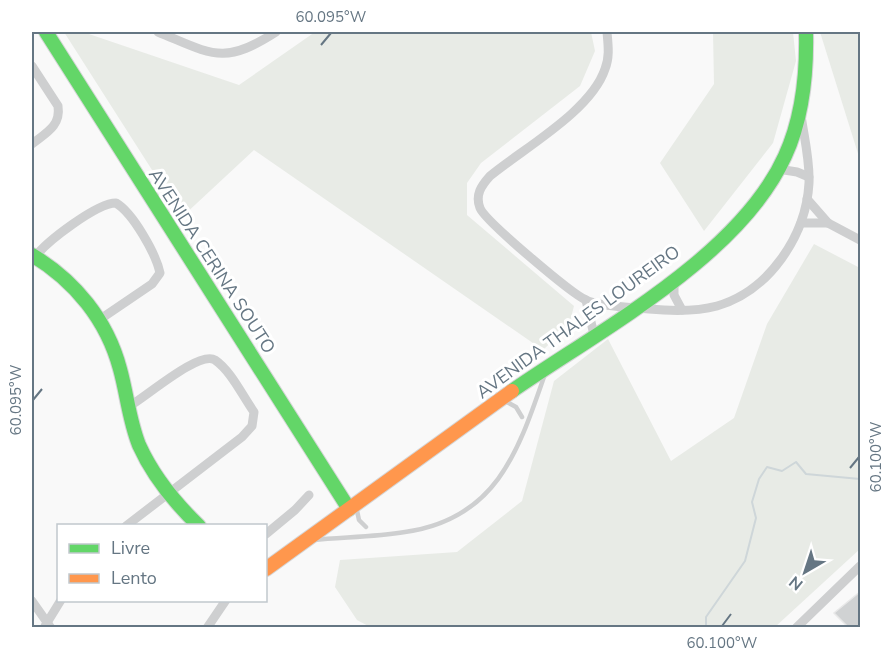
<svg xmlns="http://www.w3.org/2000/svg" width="892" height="659" viewBox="0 0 892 659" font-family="'Nunito Sans',sans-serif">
<rect width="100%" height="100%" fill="#f9f9f9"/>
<g fill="#e8ebe6">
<polygon points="64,32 83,32 239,85 315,32 591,32 595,51 580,86 481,163 467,183 467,215 574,306 569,325 543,350 254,150 182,217"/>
<polygon points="713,32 793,32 796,61 773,143 704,231 660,163 714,84"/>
<polygon points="820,32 860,32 860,160"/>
<polygon points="814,244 860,268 860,549 775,627 372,628 357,620 335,587 340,560 457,552 522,501 554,381 608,339 671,461 734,418 767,324"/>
</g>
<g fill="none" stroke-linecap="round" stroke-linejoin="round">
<polyline stroke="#ced6d9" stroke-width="2" points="706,628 706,617 745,561 756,518 752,502 759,479 767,467 782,471 796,462 806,474 860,479"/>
</g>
<polygon fill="#d0d2d3" stroke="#e8e8e8" stroke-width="1.5" points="861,591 861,624 857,627 848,627 834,613"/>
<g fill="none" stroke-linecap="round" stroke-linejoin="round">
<defs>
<g id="fast">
<polyline points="46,32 349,509"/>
<path d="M 32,255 C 75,281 107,320 120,369 C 127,394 129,420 139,445 C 153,476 174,502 199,526"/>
<path d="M 512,391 C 600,330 740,256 785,156 C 803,117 807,75 806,32"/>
</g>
<polyline id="slow" points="266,569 512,391"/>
</defs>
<use href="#fast" stroke="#d5d6d7" stroke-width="16"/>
<use href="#slow" stroke="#d5d6d7" stroke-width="16"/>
<g stroke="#cecfd0" stroke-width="4.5">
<polyline points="505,401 516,407 522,417"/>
<polyline points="356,506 359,520 366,527"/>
<path d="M 313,540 C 344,537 375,537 405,532 C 498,519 519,449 546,371"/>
</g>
<g stroke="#cecfd0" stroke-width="9">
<path d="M 158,32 C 212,54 223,66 276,32"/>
<path d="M 607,32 C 608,44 610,57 605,69 C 591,111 524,148 490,176 C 481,186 475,195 480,208 C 485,221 572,294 586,300 C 601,307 632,307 649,309 C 671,311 695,312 717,306 C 769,291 806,236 809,183 C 810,160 804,137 801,115"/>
<path d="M 32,66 L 58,106 C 61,126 46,133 32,144"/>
<polyline points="778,169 797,172 809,177"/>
<polyline points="807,199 828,223 860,240"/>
<polyline points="801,223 828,223"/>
<path d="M 35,257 C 47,241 97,203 116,203 C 133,213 156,254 160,273 L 152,284 L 99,320"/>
<polyline points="674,279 674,295 682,310"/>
<polyline points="586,300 594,335"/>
<path d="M 126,526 L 242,437 L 252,426 L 254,412 C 242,395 231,371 215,360 C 199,350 145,398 128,407"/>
<polyline points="266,534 295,510 309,495"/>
<polyline points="32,601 51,628"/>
<polyline points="45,626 61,600"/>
<polyline points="207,628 226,600"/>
<polyline points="796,628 860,566"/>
</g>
<use href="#fast" stroke="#63d668" stroke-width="14"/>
<use href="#slow" stroke="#ff974d" stroke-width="14"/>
</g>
<path fill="none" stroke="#657683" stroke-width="2" d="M 321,45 L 331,33M 33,400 L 42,389M 850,468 L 859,457M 722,626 L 731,614"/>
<g text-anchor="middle" stroke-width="6" stroke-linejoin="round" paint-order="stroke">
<g font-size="18" fill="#657683" stroke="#fff">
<text transform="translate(212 261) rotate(57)" y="6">AVENIDA CERINA SOUTO</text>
<text transform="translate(578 322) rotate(-36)" y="6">AVENIDA THALES LOUREIRO</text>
</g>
</g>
<rect width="892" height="659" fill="none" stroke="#ffffff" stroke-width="66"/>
<rect x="57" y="524" width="210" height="78" fill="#ffffff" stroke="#c1c8cd" stroke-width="1.5"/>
<rect x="69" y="544" width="30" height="9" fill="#63d668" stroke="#c1c8cd" stroke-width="1.5"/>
<text x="111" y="554" font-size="18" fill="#657683">Livre</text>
<rect x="69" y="574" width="30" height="9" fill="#ff974d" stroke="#c1c8cd" stroke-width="1.5"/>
<text x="111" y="584" font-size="18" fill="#657683">Lento</text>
<g transform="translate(805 572) rotate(219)" stroke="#ffffff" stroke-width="4.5" paint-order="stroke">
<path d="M0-4.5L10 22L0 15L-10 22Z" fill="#657683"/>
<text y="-9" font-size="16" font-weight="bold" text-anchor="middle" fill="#657683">N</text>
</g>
<rect x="33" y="33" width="826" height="593" fill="none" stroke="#657683" stroke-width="2"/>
<g font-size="15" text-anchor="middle" fill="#657683">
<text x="331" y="22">60.095°W</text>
<text transform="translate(16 400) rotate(-90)" y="5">60.095°W</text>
<text transform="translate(876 457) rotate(-90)" y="5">60.100°W</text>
<text x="722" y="648">60.100°W</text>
</g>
</svg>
